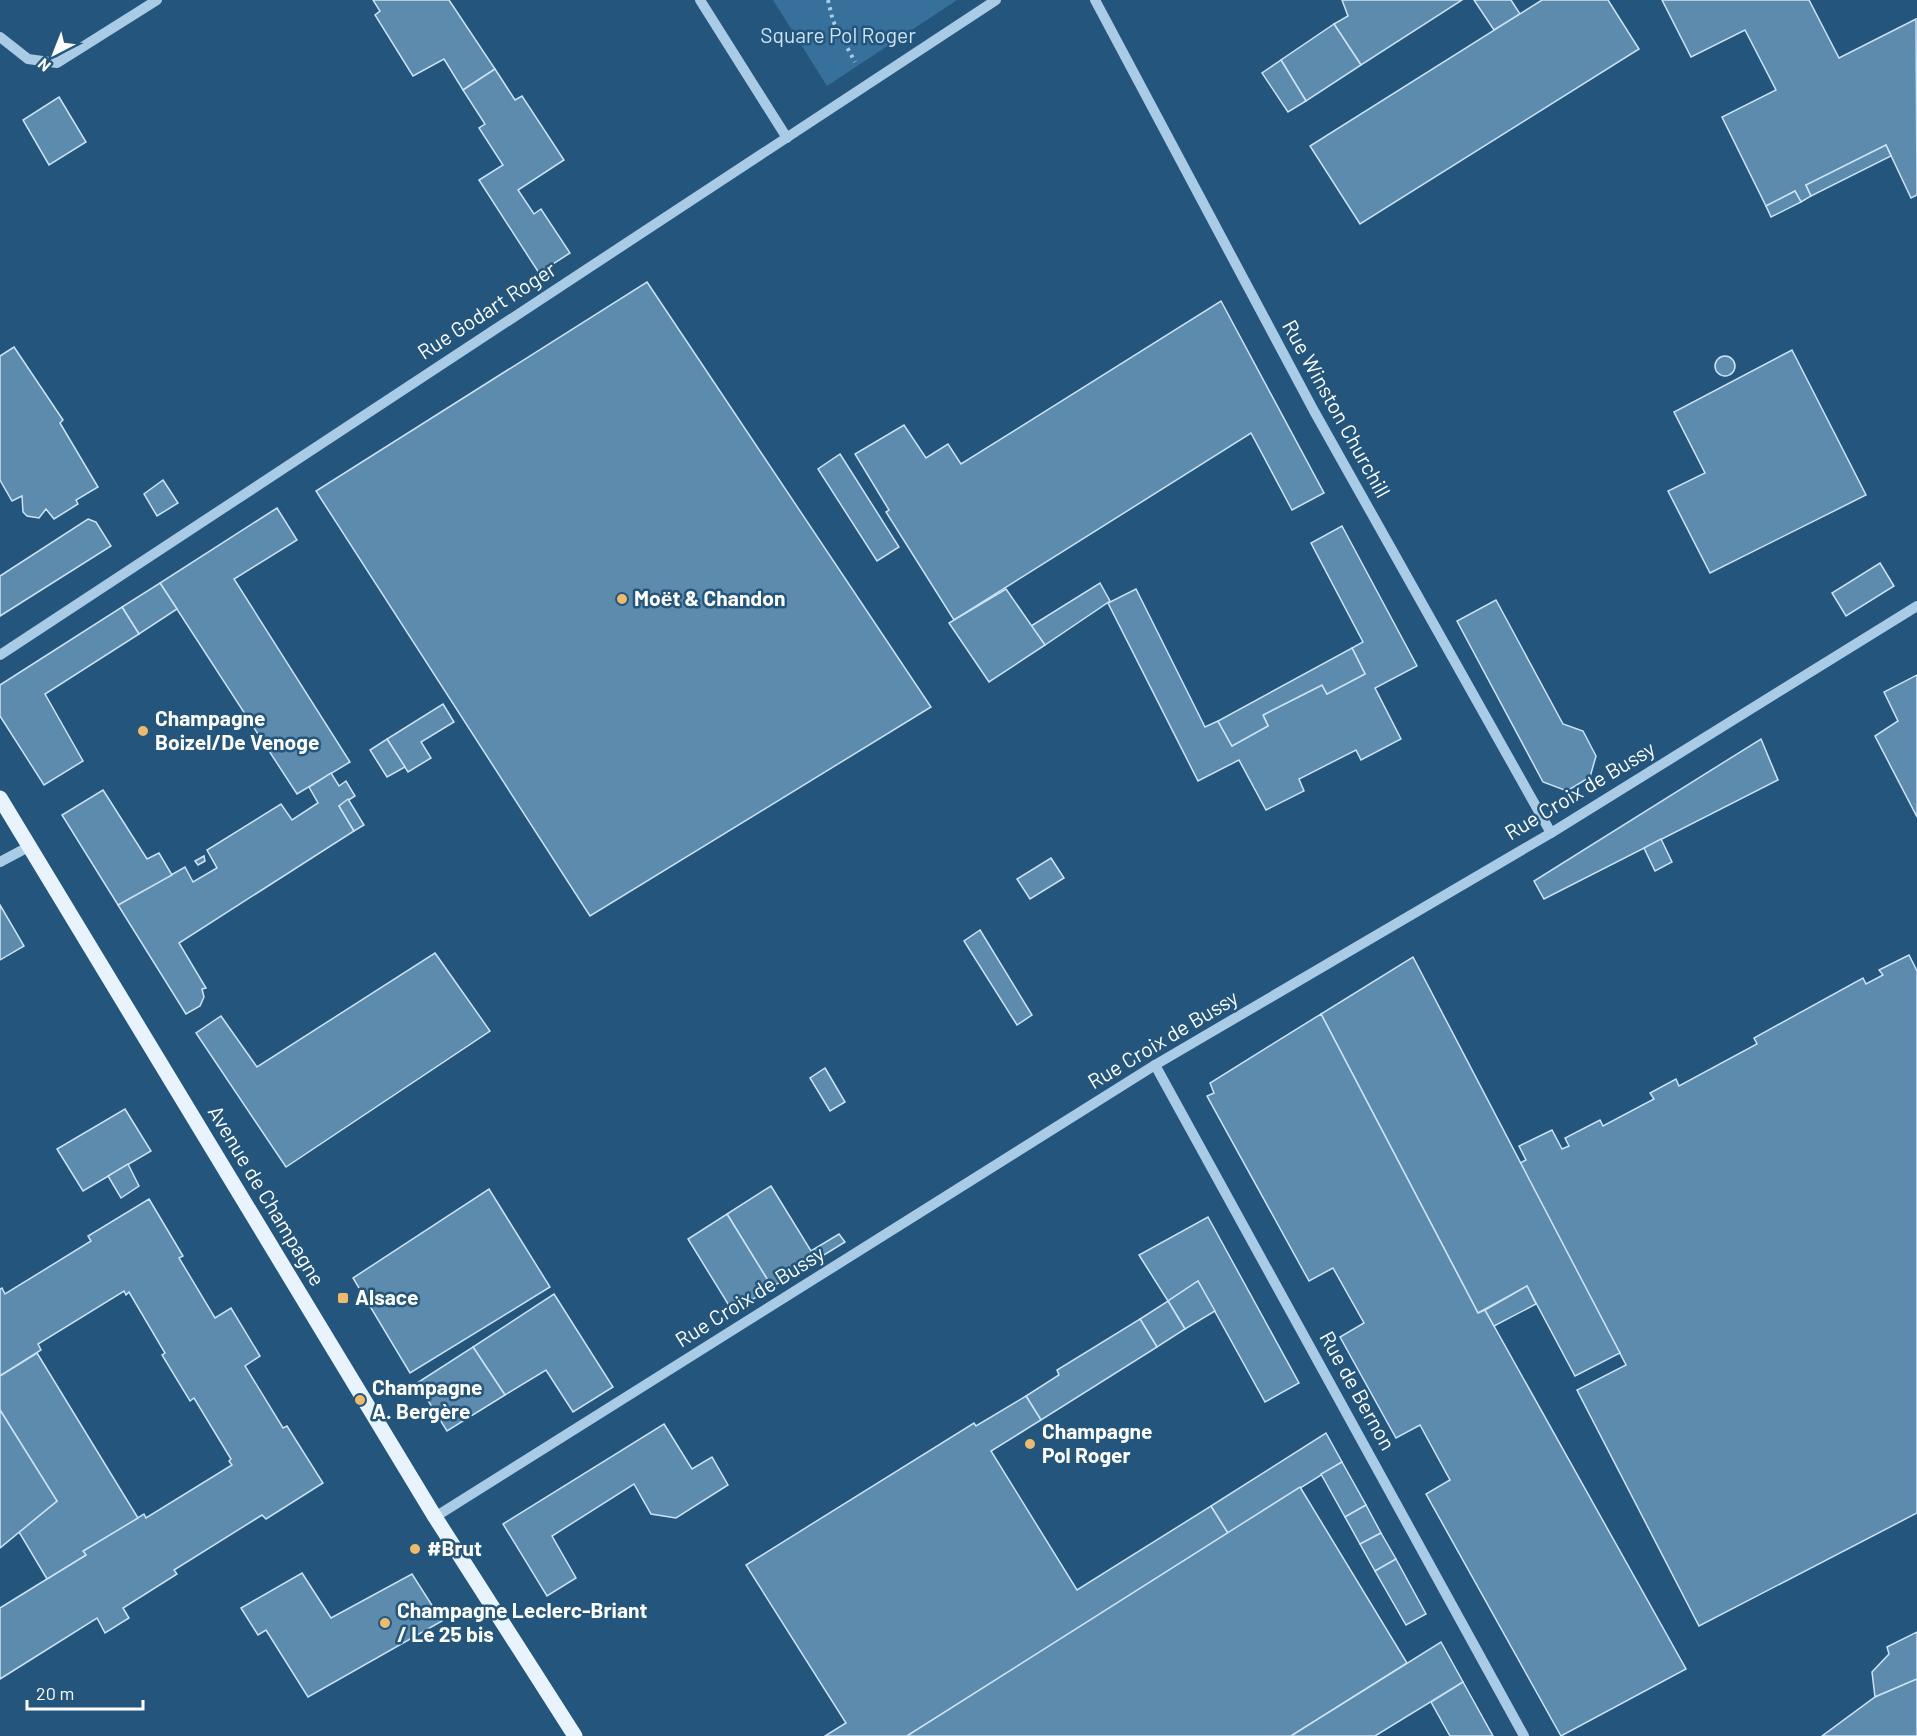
<svg xmlns="http://www.w3.org/2000/svg" width="1917" height="1736" viewBox="0 0 1917 1736" font-family="Barlow,sans-serif">
<rect width="100%" height="100%" fill="#24567d"/>
<polygon fill="#37709b" points="773,0 957,0 827,86"/>
<g fill="#5d8bae" stroke="#cce3f4" stroke-width="1.5">
<polygon points="373,0 449,0 495,69 463,90 444,59 413,76 375,15 380,11"/>
<polygon points="1342,0 1462,0 1361,65 1334,24 1348,16"/>
<polygon points="1474,0 1511,0 1520,14 1494,30"/>
<polygon points="1542,0 1608,0 1639,49 1360,224 1310,146"/>
<polygon points="1662,0 1809,0 1839,58 1916,19 1917,195 1911,198 1886,145 1806,185 1811,196 1801,202 1795,191 1766,206 1722,117 1776,90 1745,30 1691,57"/>
<polygon points="1334,24 1361,65 1306,101 1281,60"/>
<polygon points="1281,60 1306,101 1288,112 1262,73"/>
<polygon points="495,69 515,100 522,96 564,160 518,190 534,214 541,209 570,253 539,273 479,180 503,165 479,128 485,124 463,90"/>
<polygon points="59,97 86,142 49,165 23,120"/>
<polygon points="1886,145 1891,156 1811,196 1806,185"/>
<polygon points="1795,191 1801,202 1771,217 1766,206"/>
<polygon points="647,282 931,707 590,916 316,491"/>
<polygon points="1221,301 1324,493 1292,510 1251,433 954,620 886,512 889,510 855,454 904,425 926,458 948,444 961,464"/>
<polygon points="14,347 63,420 60,423 98,487 76,500 78,504 54,519 46,509 39,518 27,516 23,512 22,496 12,501 0,480 0,356"/>
<polygon points="1792,350 1866,495 1710,573 1668,491 1705,473 1674,412"/>
<circle cx="1725" cy="366" r="10"/>
<polygon points="840,454 899,547 877,561 818,469"/>
<polygon points="163,480 178,503 157,516 144,494"/>
<polygon points="277,508 297,540 234,579 350,762 297,794 160,583"/>
<polygon points="88,519 96,522 111,546 0,616 0,576"/>
<polygon points="1342,526 1417,666 1375,688 1401,739 1361,760 1356,750 1299,779 1304,791 1266,810 1239,760 1198,781 1108,603 1136,589 1205,727 1218,721 1232,746 1268,726 1263,715 1322,685 1327,694 1365,674 1352,648 1363,642 1311,543"/>
<polygon points="1880,563 1894,586 1846,616 1832,593"/>
<polygon points="160,583 177,609 139,634 122,607"/>
<polygon points="1100,583 1110,601 1045,645 1031,626"/>
<polygon points="1006,589 1045,645 989,682 949,623"/>
<polygon points="1496,600 1563,724 1583,731 1596,756 1590,777 1567,791 1543,782 1457,621"/>
<polygon points="122,607 139,634 45,694 83,761 44,785 0,716 0,685"/>
<polygon points="1352,648 1365,674 1327,694 1322,685 1263,715 1268,726 1232,746 1218,721"/>
<polygon points="1917,675 1917,817 1875,736 1898,721 1884,692"/>
<polygon points="443,704 454,722 421,742 431,758 408,772 387,739"/>
<polygon points="387,739 405,767 387,777 370,750"/>
<polygon points="1761,739 1778,780 1544,899 1534,881"/>
<polygon points="331,773 339,786 346,781 355,796 339,806 354,831 179,943 206,988 202,989 204,997 200,1006 186,1014 118,905 185,867 193,882 217,868 207,850 281,804 292,820 318,803 309,787"/>
<polygon points="103,790 147,859 159,853 172,875 118,905 62,815"/>
<polygon points="348,799 364,825 354,831 339,806"/>
<polygon points="1661,839 1672,862 1655,871 1644,848"/>
<polygon points="204,856 205,861 198,865 195,861"/>
<polygon points="1051,858 1064,878 1030,899 1017,879"/>
<polygon points="0,905 24,946 0,960"/>
<polygon points="980,930 1032,1015 1017,1025 964,941"/>
<polygon points="435,953 490,1031 286,1167 196,1033 221,1016 257,1067"/>
<polygon points="1909,955 1917,971 1917,1513 1699,1626 1577,1390 1626,1365 1520,1163 1526,1160 1519,1146 1552,1130 1562,1149 1569,1146 1565,1138 1600,1120 1603,1126 1654,1099 1650,1093 1676,1079 1679,1086 1757,1044 1754,1038 1863,978 1866,984 1883,975 1879,970"/>
<polygon points="1413,957 1620,1353 1575,1376 1527,1286 1478,1313 1321,1014"/>
<polygon points="1321,1014 1478,1313 1485,1310 1686,1669 1561,1736 1426,1494 1450,1480 1420,1425 1396,1438 1340,1337 1364,1323 1333,1268 1309,1281 1207,1096 1214,1093 1210,1083"/>
<polygon points="825,1068 845,1102 830,1111 810,1078"/>
<polygon points="125,1109 151,1151 83,1191 57,1149"/>
<polygon points="128,1164 139,1186 121,1198 108,1176"/>
<polygon points="771,1186 811,1251 839,1234 845,1242 772,1287 727,1214"/>
<polygon points="489,1189 550,1287 410,1373 353,1278"/>
<polygon points="149,1199 183,1256 179,1258 215,1318 231,1308 260,1356 245,1366 283,1428 287,1426 323,1483 266,1519 262,1515 174,1570 177,1574 123,1608 129,1618 105,1633 97,1618 0,1679 0,1608 86,1555 83,1551 144,1514 146,1518 232,1465 229,1461 231,1459 194,1398 190,1401 162,1355 165,1353 129,1292 126,1295 124,1291 38,1344 41,1350 0,1376 0,1289 2,1288 5,1294 91,1241 88,1236"/>
<polygon points="727,1214 772,1287 733,1312 688,1239"/>
<polygon points="1208,1217 1299,1383 1265,1402 1198,1281 1168,1301 1139,1255"/>
<polygon points="1198,1281 1215,1311 1185,1329 1168,1301"/>
<polygon points="1527,1286 1536,1304 1494,1326 1485,1310"/>
<polygon points="554,1294 613,1387 573,1412 546,1370 505,1395 473,1347"/>
<polygon points="1168,1301 1185,1329 1157,1347 1140,1319"/>
<polygon points="1140,1319 1157,1347 1041,1420 1026,1396 1059,1375 1057,1370"/>
<polygon points="473,1347 505,1395 447,1431 417,1383"/>
<polygon points="37,1353 138,1518 83,1551 86,1555 47,1579 19,1532 57,1501 0,1410 0,1376"/>
<polygon points="1026,1396 1041,1420 991,1451 1077,1590 1211,1506 1228,1533 907,1736 825,1736 846,1723 746,1565 974,1423 976,1426"/>
<polygon points="0,1410 57,1501 0,1548"/>
<polygon points="664,1424 692,1469 712,1457 728,1485 676,1518 651,1514 634,1484 552,1536 576,1578 547,1596 503,1524"/>
<polygon points="1326,1433 1342,1462 1228,1533 1211,1506"/>
<polygon points="1342,1462 1366,1505 1345,1517 1321,1474"/>
<polygon points="1300,1487 1407,1663 1291,1736 907,1736"/>
<polygon points="1366,1505 1381,1533 1360,1544 1345,1517"/>
<polygon points="1381,1533 1396,1559 1375,1571 1360,1544"/>
<polygon points="1396,1559 1426,1614 1406,1625 1375,1571"/>
<polygon points="302,1573 331,1618 412,1574 442,1621 308,1697 266,1630 258,1635 241,1608"/>
<polygon points="1917,1632 1917,1679 1875,1697 1872,1672 1889,1654 1887,1647"/>
<polygon points="1441,1642 1463,1682 1375,1736 1291,1736"/>
<polygon points="1917,1679 1917,1736 1822,1736 1875,1697"/>
<polygon points="1463,1682 1493,1736 1450,1736 1431,1702"/>
</g>
<g fill="none" stroke-linecap="round" stroke-linejoin="round">
<polyline stroke="#a9cbe5" stroke-width="4" stroke-dasharray="3 4.5" stroke-linecap="butt" points="828,0 833,21 855,62"/>
<g stroke="#a9cbe5" stroke-width="10">
<polyline points="700,0 787,138"/>
<polyline points="1095,0 1314,411 1551,833"/>
<polyline points="0,37 28,59 57,63 157,0"/>
<polyline points="0,655 996,0"/>
<polyline points="0,862 30,846"/>
<polyline points="1155,1065 1524,1736"/>
<polyline points="435,1517 1155,1065 1551,833 1917,606"/>
</g>
<polyline stroke="#e9f3fd" stroke-width="15" points="0,798 435,1517 575,1736"/>
</g>
<g fill="#f0ba6d" stroke="#24567d" stroke-width="2">
<circle cx="622" cy="599" r="6"/>
<circle cx="143" cy="731" r="6"/>
<rect x="337" y="1292" width="12" height="12" rx="3"/>
<circle cx="360" cy="1400" r="6"/>
<circle cx="1030" cy="1444" r="6"/>
<circle cx="415" cy="1549" r="6"/>
<circle cx="385" cy="1623" r="6"/>
</g>
<g text-anchor="middle" stroke-width="5" stroke-linejoin="round" paint-order="stroke">
<g font-size="21" fill="#cce3f4" stroke="#24567d">
<text x="838" y="43">Square Pol Roger</text>
</g>
<g font-size="21" fill="#fff" stroke="#24567d">
<text transform="translate(487 311) rotate(-33)" y="7">Rue Godart Roger</text>
<text transform="translate(1336 409) rotate(61)" y="7">Rue Winston Churchill</text>
<text transform="translate(1580 791) rotate(-31)" y="7">Rue Croix de Bussy</text>
<text transform="translate(1163 1040) rotate(-31)" y="7">Rue Croix de Bussy</text>
<text transform="translate(266 1196) rotate(59)" y="7">Avenue de Champagne</text>
<text transform="translate(750 1297) rotate(-32)" y="7">Rue Croix de Bussy</text>
<text transform="translate(1357 1391) rotate(61)" y="7">Rue de Bernon</text>
</g>
<g font-size="21" font-weight="bold" fill="#fff" stroke="#24567d" text-anchor="start">
<text x="634" y="606">Moёt &amp; Chandon</text>
<text x="155" y="726">Champagne<tspan x="155" dy="24">Boizel/De Venoge</tspan></text>
<text x="355" y="1305">Alsace</text>
<text x="372" y="1395">Champagne<tspan x="372" dy="24">A. Bergère</tspan></text>
<text x="1042" y="1439">Champagne<tspan x="1042" dy="24">Pol Roger</tspan></text>
<text x="427" y="1556">#Brut</text>
<text x="397" y="1618">Champagne Leclerc-Briant<tspan x="397" dy="24">/ Le 25 bis</tspan></text>
</g>
</g>
<g transform="translate(54 54) rotate(222)" stroke="#24567d" stroke-width="4.5" paint-order="stroke">
<path d="M0-4.5L10 22L0 15L-10 22Z" fill="#ffffff"/>
<text y="-9" font-size="16" font-weight="bold" text-anchor="middle" fill="#ffffff">N</text>
</g>
<path d="M27 1700v9h116v-9" fill="none" stroke="#ffffff" stroke-width="3"/>
<text x="36" y="1700" font-size="18" fill="#ffffff" stroke="#24567d" stroke-width="4.5" paint-order="stroke">20 m</text>
</svg>
